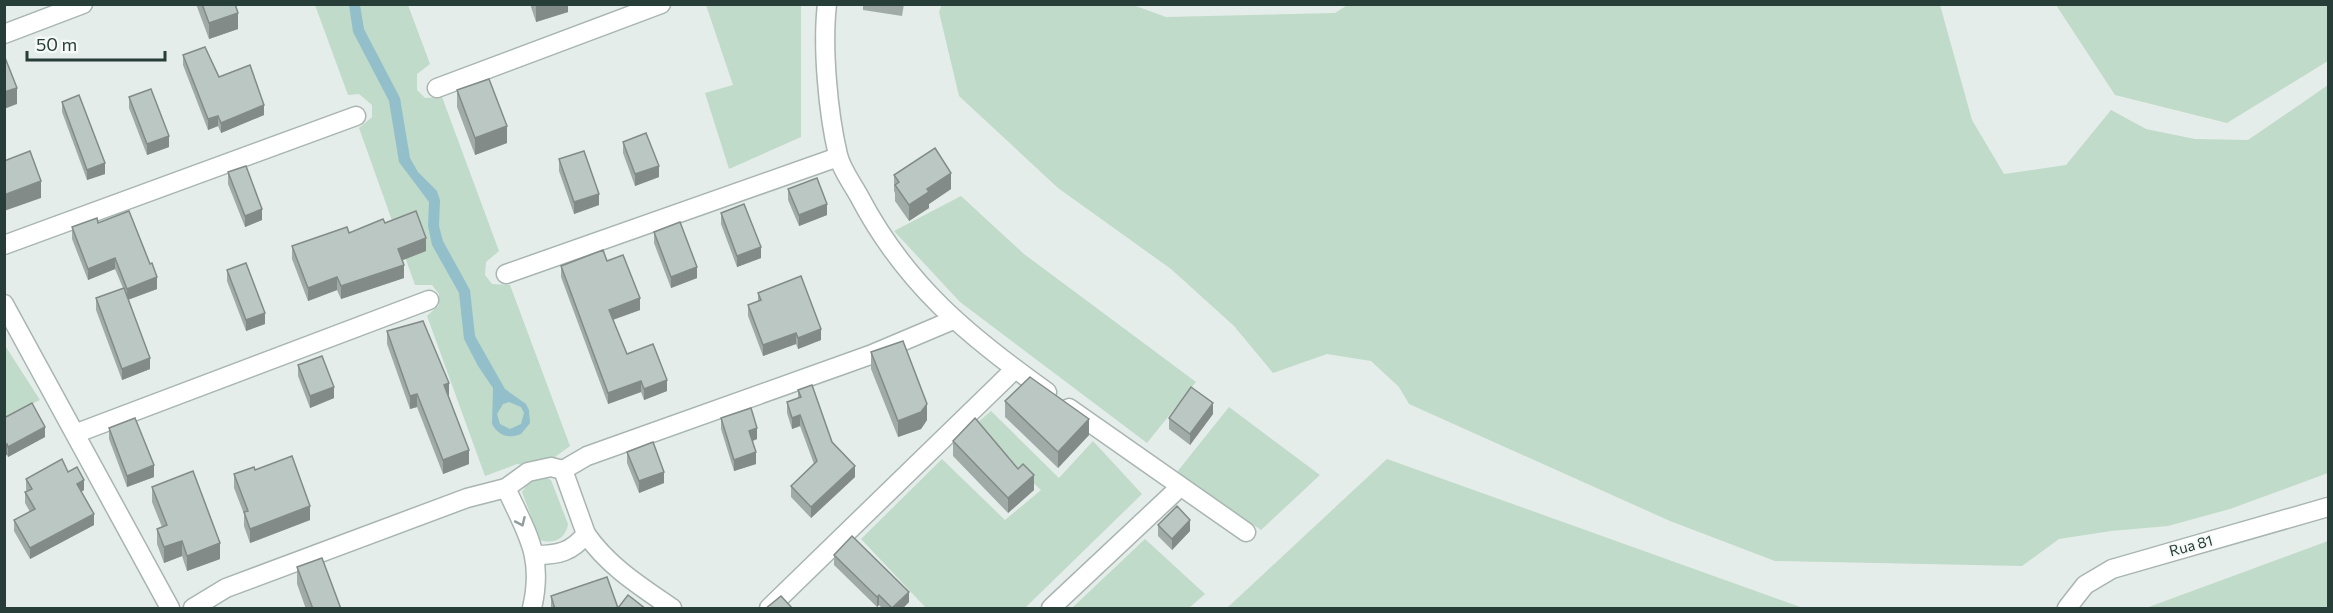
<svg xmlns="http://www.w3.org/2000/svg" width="2333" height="613" viewBox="0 0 2333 613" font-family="Commissioner,sans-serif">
<rect width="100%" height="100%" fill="#e5edea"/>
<g fill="#c0dbc9">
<polygon points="942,4 1133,5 1166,17 1335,13 1349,4 1940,5 1972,120 2004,174 2066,165 2111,110 2146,129 2195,139 2248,140 2328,85 2328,473 2230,509 2168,526 2111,531 2059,539 2022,566 1775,561 1670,521 1409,404 1399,387 1371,361 1327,354 1273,373 1234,326 1171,269 1058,188 959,96 939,12"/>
<polygon points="315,5 408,5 430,64 417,74 417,90 425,98 442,97 499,251 486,262 485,275 492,284 510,285 570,446 540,468 517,464 485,476 427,316 439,305 439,294 432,285 415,285 359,128 372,117 372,105 359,94 348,95"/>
<polygon points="706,5 801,5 801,137 729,169 705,93 733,85"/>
<polygon points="2056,5 2328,5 2328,61 2227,123 2115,95"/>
<polygon points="961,196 1024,254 1196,382 1147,443 960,302 894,231"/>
<polygon points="4,344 40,400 5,417 4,417"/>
<polygon points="1229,407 1320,475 1261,530 1177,472"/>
<polygon points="991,411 1059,478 1093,441 1142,494 1025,608 926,608 861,539 942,459 1005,520 1041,490 972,427"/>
<polygon points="1387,459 1803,608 1227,608"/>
<path d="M 546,477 L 551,480 L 568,524 C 566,538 554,545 540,540 L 522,492 L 531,479 Z"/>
<polygon points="1145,539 1205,594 1189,608 1072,608"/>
<polygon points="2328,541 2328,608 2146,608"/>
</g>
<path fill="#93bfcb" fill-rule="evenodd" d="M 349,5 L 360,5 L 364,29 L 400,98 L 410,158 L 418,172 L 437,191 L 440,200 L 439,226 L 443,241 L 470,290 L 475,336 L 505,389 L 526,404 L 529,410 L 530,423 L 521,434 C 508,439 499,436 492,424 L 493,388 L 478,366 L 464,339 L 459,293 L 432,245 L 428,226 L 429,202 L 399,162 L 389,101 L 353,32 ZM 509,402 L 521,407 L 524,413 L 521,424 L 510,429 L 500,424 L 497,414 L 503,404 Z"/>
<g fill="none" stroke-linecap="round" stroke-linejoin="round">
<defs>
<g id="minor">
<path d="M 827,4 C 822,47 828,113 838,155 C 841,169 852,183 859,196 C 905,284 967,335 1047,392"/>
<polyline points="4,34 83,4"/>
<polyline points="437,88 661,4"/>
<polyline points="4,245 356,116"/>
<polyline points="506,274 838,157"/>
<polyline points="4,304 170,608"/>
<polyline points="1069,408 1246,532"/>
<polyline points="77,433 429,300"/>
<path d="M 586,534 C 608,566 640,586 672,608"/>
<path d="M 536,555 C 558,555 572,552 586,534 L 563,470"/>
<polyline points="193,608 226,588 467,498 506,488"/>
<path d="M 532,608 C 544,556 527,534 506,488 L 528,472 L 551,467 L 563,470 L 587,456 L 870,355 L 953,320"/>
<polyline points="769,608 1015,369"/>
<polyline points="1051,608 1180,487"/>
<polyline points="2067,608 2085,585 2112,569 2328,507"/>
</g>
</defs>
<use href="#minor" stroke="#a8b5b1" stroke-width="21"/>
<use href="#minor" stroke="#fff" stroke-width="18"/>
</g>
<g fill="#a0aba8">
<polygon points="196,4 235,4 238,29 209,39"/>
<polygon points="530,4 568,4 568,12 536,22"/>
<polygon points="863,4 904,4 902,16 863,10"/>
<polygon points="183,55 219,77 264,115 221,133 218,126 208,130 183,65"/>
<polygon points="457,90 507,143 475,155 457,107"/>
<polygon points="129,97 169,147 147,155 129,108"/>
<polygon points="62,102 105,174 87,180 62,112"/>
<polygon points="623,142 659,177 635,186 623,153"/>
<polygon points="559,159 599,205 574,214 559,171"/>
<polygon points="228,172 262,220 245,227 228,184"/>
<polygon points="894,175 951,189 929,204 929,208 909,221 895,201 895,193 894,191"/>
<polygon points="788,189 827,215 799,226 788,200"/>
<polygon points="721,213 761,258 737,267 721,224"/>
<polygon points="98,223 157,289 128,300 150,369 122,380 96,310 96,298 123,288 115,269 88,280 72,239 72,227"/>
<polygon points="385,223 426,251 403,260 404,278 341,299 337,290 308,301 292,259 292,246 349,233"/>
<polygon points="654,232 697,278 671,288 654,243"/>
<polygon points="607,261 640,310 613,320 627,354 667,391 644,400 641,392 608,404 561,277 561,266"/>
<polygon points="227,270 265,324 246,331 227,281"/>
<polygon points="758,293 821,340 798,349 796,344 763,356 748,316 748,305 758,301"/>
<polygon points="387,331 449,397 469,464 443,474 417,407 410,409 387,344"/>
<polygon points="871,352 927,420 921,429 898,437 871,369"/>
<polygon points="298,365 334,398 310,408 298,376"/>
<polygon points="798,390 855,477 811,518 791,497 791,486 814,464 800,426 792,429 787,413 787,402 798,398"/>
<polygon points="1005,401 1089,435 1058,468 1005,417"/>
<polygon points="1213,414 1190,445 1169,429 1169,418"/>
<polygon points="4,418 45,437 8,457 7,455"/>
<polygon points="721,418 757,439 753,441 756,464 734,471 721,429"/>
<polygon points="109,428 154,477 127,487 109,439"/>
<polygon points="953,441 1034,490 1008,513 953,456"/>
<polygon points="627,452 664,483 639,493 627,463"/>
<polygon points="255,470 310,520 250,543 244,526 244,514 234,488 234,474"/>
<polygon points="68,472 84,490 81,492 94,525 30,559 14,531 14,520 30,512 25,503 25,492 27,491 26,490 26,479"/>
<polygon points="152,487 220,559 187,571 182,556 164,563 157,544 157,529 162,527 152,502"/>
<polygon points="1158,525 1190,531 1172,550 1158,536"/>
<polygon points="834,555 909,602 902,609 883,609 879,605 877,607 834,565"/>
<polygon points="297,567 341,609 306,609 297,584"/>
<polygon points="551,596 618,608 646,609 551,609"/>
</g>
<g fill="#828b88">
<polygon points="541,4 568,4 568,12 536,22 536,6"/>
<polygon points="238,13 238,29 209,39 209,23"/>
<polygon points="17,88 17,104 4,109 4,92"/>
<polygon points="264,105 264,115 221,133 221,123"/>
<polygon points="218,116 218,126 208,130 208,119"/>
<polygon points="507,126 507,143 475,155 475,138"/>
<polygon points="169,136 169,147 147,155 147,144"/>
<polygon points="105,163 105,174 87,180 87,170"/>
<polygon points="659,166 659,177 635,186 635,174"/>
<polygon points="951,173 951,189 929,204 929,208 909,221 909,205 927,189"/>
<polygon points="41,181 41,198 4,211 4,195"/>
<polygon points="599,194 599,205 574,214 574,202"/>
<polygon points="827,204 827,215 799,226 799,215"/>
<polygon points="262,209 262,220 245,227 245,216"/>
<polygon points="426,238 426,251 398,262 398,249"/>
<polygon points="761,247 761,258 737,267 737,256"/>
<polygon points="115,258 115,269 88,280 88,269"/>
<polygon points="404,265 404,278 341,299 341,286"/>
<polygon points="697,267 697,278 671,288 671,277"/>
<polygon points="157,277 157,289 127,300 127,289"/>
<polygon points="337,277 337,290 308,301 308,288"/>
<polygon points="640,298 640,310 609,321 609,310"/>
<polygon points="265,313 265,324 246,331 246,320"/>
<polygon points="821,329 821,340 798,349 798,338"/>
<polygon points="796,333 796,344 763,356 763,345"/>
<polygon points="150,358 150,369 122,380 122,369"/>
<polygon points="667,380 667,391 644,400 644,389"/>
<polygon points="641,381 641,392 608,404 608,393"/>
<polygon points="449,383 449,397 444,398 444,385"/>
<polygon points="334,387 334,398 310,408 310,396"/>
<polygon points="417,394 417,407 410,409 410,396"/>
<polygon points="1213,403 1213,414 1190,445 1190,434"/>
<polygon points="927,404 927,420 921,429 898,437 898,421"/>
<polygon points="800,415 800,426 792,429 792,418"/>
<polygon points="1089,419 1089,435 1058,468 1058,452"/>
<polygon points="45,427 45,437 8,457 8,447"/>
<polygon points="757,428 757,439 749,442 749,431"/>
<polygon points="7,444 7,455 4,456 4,445"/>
<polygon points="469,450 469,464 443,474 443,460"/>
<polygon points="756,452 756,464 734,471 734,460"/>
<polygon points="154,465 154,477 127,487 127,476"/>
<polygon points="855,466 855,477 811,518 811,507"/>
<polygon points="664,472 664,483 639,493 639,481"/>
<polygon points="1034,475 1034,490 1008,513 1008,498"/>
<polygon points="84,480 84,490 77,494 77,484"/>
<polygon points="310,506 310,520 250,543 250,529"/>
<polygon points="94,514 94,525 30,559 30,548"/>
<polygon points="1190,520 1190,531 1172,550 1172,539"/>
<polygon points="182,541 182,556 164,563 164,547"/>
<polygon points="220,543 220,559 187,571 187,556"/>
<polygon points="909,592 909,602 902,609 892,609"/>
<polygon points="879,595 879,605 877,607 877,597"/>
</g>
<g fill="#bac7c3" stroke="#828b88" stroke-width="1.5">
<polygon points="202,4 235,4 238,13 209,23"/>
<polygon points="205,47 219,77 250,65 264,105 221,123 218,116 208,119 183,55"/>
<polygon points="4,55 17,88 4,92"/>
<polygon points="489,79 507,126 475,138 457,90"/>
<polygon points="151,89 169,136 147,144 129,97"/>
<polygon points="79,95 105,163 87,170 62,102"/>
<polygon points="646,133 659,166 635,174 623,142"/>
<polygon points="935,148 951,173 927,189 929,192 909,205 895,185 899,182 894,175"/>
<polygon points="30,151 41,181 4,195 4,161"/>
<polygon points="584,151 599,194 574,202 559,159"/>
<polygon points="246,166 262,209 245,216 228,172"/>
<polygon points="817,178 827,204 799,215 788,189"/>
<polygon points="744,204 761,247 737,256 721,213"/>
<polygon points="129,211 150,264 152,263 157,277 127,289 115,258 88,269 72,227 97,218 98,223"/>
<polygon points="416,211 426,238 398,249 404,265 341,286 337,277 308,288 292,246 347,227 349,233 383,219 385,223"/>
<polygon points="680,222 697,267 671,277 654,232"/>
<polygon points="603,250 607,261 623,255 640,298 609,310 627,354 653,344 667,380 644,389 641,381 608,393 561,266"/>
<polygon points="246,263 265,313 246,320 227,270"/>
<polygon points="801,276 821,329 798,338 796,333 763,345 748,305 761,300 758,293"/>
<polygon points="124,288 150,358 122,369 96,298"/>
<polygon points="423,321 449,383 444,385 469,450 443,460 417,394 410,396 387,331"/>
<polygon points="903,341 927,404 921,412 898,421 871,352"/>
<polygon points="322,356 334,387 310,396 298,365"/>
<polygon points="1030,377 1089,419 1058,452 1005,401"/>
<polygon points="812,385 832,442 855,466 811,507 791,486 817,461 800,415 792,418 787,402 801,397 798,390"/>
<polygon points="1191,387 1213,403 1190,434 1169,418"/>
<polygon points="32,403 45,427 8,447 7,444 4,445 4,418"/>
<polygon points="751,408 757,428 749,431 756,452 734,460 721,418"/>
<polygon points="135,418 154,465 127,476 109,428"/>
<polygon points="975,418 1018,469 1023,464 1034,475 1008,498 953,441"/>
<polygon points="653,442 664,472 639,481 627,452"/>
<polygon points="292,456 310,506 250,529 244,512 248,511 234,474 254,467 255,470"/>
<polygon points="62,459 68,472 77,467 84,480 77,484 94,514 30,548 14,520 35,509 25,492 32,489 26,479"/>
<polygon points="193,471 220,543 187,556 182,541 164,547 157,529 167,525 152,487"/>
<polygon points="1177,506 1190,520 1172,539 1158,525"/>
<polygon points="852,536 909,592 892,608 879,595 877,597 834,555"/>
<polygon points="322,558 341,609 313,609 297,567"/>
<polygon points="607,577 618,608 628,595 646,609 555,609 551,596"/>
<polygon points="781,596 793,609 765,609"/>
</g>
<defs><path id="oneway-chevron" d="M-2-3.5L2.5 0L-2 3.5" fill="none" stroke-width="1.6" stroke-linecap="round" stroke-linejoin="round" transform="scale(1.5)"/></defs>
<use stroke="#929e9c" href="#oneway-chevron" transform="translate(521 522) rotate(66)"/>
<g text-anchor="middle" stroke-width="4.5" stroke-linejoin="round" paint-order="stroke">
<g font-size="15" fill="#263d38" stroke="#f5f9f7">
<text transform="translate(2191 546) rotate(-15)" y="5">Rua 81</text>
</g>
</g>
<rect width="2333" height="613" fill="none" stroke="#263d38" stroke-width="12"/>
<path d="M27 51v9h138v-9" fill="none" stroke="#263d38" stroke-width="3"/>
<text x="36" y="51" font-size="18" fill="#263d38" stroke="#f5f9f7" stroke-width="4.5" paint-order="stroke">50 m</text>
</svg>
